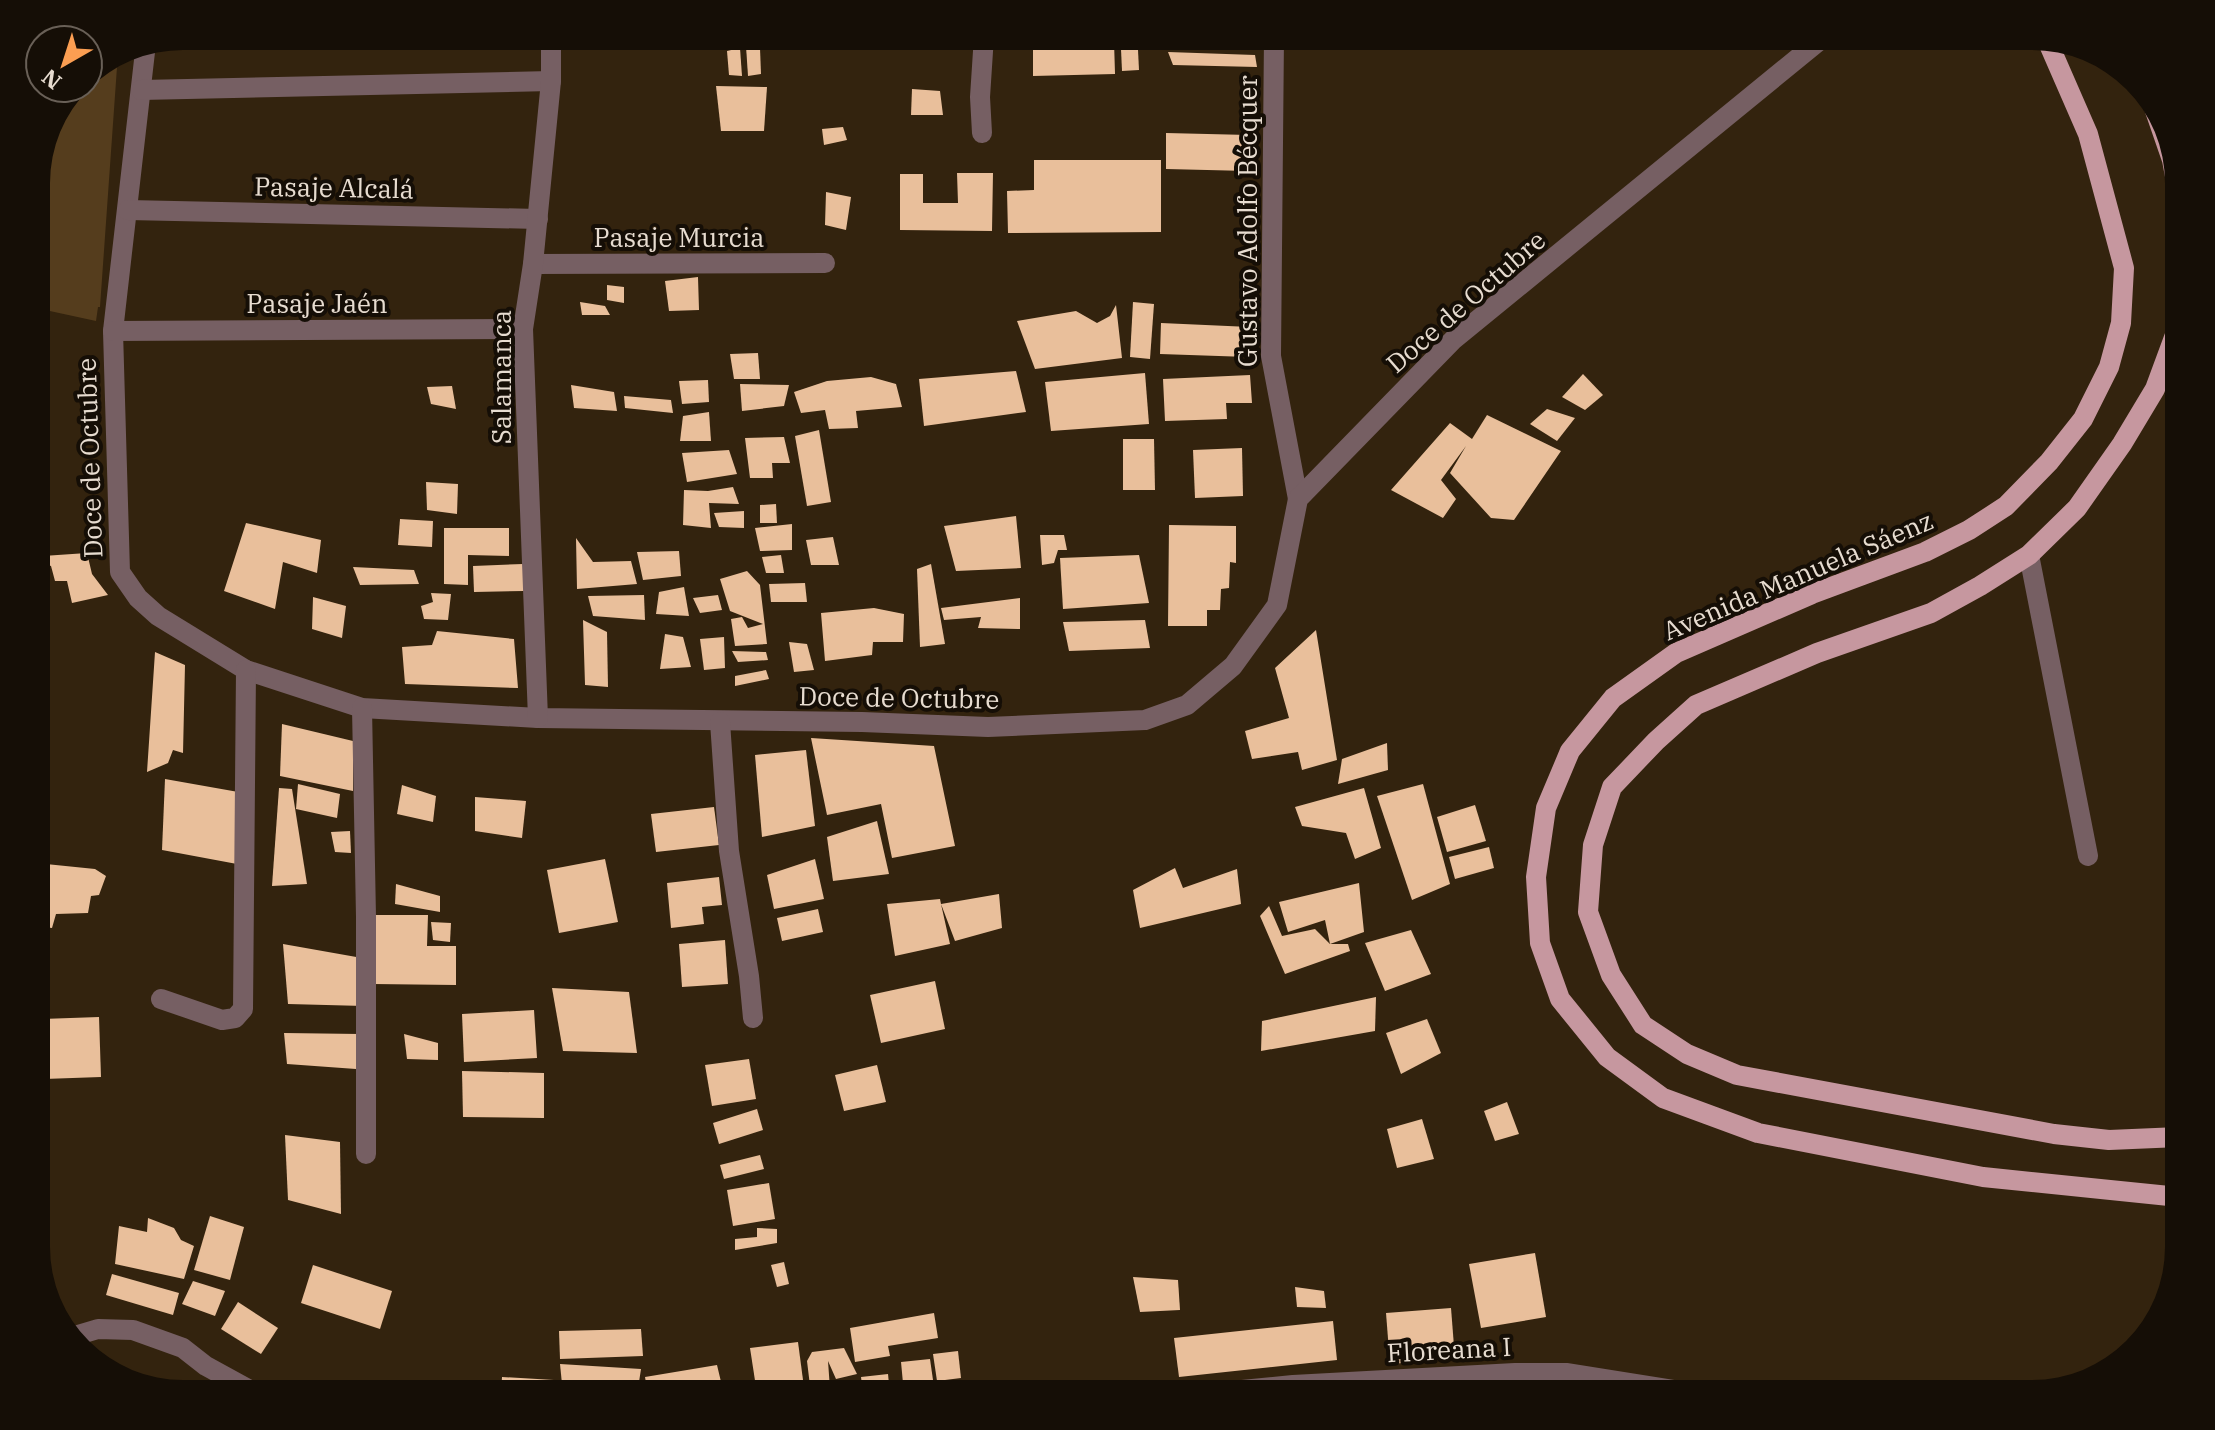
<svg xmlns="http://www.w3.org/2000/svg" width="2215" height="1430" viewBox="0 0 2215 1430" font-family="'IBM Plex Serif',serif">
<rect width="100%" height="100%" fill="#33230e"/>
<polygon fill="#553d1d" points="118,53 100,307 98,307 96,321 36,308 36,174 75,88 88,88 88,73"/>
<g fill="#e9bf9b">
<polygon points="758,36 789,36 788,47"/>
<polygon points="1185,36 1253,36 1252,47 1187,45"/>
<polygon points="1114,42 1115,74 1033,76 1033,47"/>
<polygon points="746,46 760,48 761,74 748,76"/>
<polygon points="740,48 742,76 729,75 727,51"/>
<polygon points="1121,49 1138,50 1139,70 1122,71"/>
<polygon points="1168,52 1255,55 1257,67 1173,65"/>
<polygon points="716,86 767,87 764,131 721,131"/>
<polygon points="912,89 940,91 943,115 911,115"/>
<polygon points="843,127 847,140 824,145 822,129"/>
<polygon points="1166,133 1249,135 1248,171 1166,169"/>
<polygon points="1034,160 1161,160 1161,232 1008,233 1007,191 1034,190"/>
<polygon points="957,173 993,173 992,231 900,230 900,174 923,174 923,203 958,203"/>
<polygon points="826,192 851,197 846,230 825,225"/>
<polygon points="698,277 699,310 669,311 665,281"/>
<polygon points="607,285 624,287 624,303 607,300"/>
<polygon points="580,302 605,306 610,315 582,315"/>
<polygon points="1133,302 1154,304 1150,359 1130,357"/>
<polygon points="1116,305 1122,358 1035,369 1017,321 1076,311 1097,323 1110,316"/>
<polygon points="1161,323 1250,327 1248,357 1160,354"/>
<polygon points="758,353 760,379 734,379 730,354"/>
<polygon points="1016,371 1026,412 924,426 919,379"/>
<polygon points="1145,373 1149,424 1051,431 1045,382"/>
<polygon points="1583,374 1603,395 1585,410 1562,397"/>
<polygon points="1250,375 1252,403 1226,403 1227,419 1165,421 1163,379"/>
<polygon points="871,377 896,384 902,407 856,411 858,428 829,429 825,410 801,413 794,392 827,381"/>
<polygon points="708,380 709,402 682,404 679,381"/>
<polygon points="740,384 789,385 784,406 742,411"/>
<polygon points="571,385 614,392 617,411 574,408"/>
<polygon points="452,386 456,409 431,404 427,387"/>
<polygon points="624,396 671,400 673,413 625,408"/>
<polygon points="1547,409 1575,418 1557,441 1530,424"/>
<polygon points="709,412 711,441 680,441 683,416"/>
<polygon points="1487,415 1561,451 1514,520 1491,518 1450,473 1466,446 1441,480 1456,499 1443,518 1391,490 1450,423 1472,439"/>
<polygon points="36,419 50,422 38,482 36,482"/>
<polygon points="819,430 831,502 807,506 795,436"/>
<polygon points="784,437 790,463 772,463 773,478 750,478 745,438"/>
<polygon points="1123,439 1154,439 1155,490 1123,490"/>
<polygon points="1242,448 1243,496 1195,498 1193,450"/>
<polygon points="729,450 737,474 687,482 682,453"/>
<polygon points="426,482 458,484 457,514 427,510"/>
<polygon points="733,487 739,504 709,503 711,528 683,525 684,490 708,491"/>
<polygon points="776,504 777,523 760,523 760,505"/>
<polygon points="744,511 744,528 719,527 714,513"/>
<polygon points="1016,516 1021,568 956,571 944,526"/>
<polygon points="400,519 433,521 432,547 398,545"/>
<polygon points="246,523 321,540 317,573 283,562 275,609 224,591"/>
<polygon points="792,524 792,550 760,551 755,528"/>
<polygon points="1169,525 1236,526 1236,563 1230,562 1229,588 1221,589 1220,610 1207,610 1207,626 1168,626"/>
<polygon points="444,528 509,528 509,556 468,555 468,585 444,584"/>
<polygon points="1040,535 1064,535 1067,550 1058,550 1054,563 1042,565"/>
<polygon points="833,537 839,565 811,565 806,540"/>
<polygon points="576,538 593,562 631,561 637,584 577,589"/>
<polygon points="679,551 681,576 643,580 637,552"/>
<polygon points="87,553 92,574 108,595 72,603 67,581 55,581 51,566 45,564 43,556"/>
<polygon points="781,555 784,573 766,573 762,557"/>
<polygon points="1139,555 1149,603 1063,609 1060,558"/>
<polygon points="523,564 524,591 474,592 473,566"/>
<polygon points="931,564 945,644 920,647 917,569"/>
<polygon points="353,567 414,570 419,584 360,585"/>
<polygon points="747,571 760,585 767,644 735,646 731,619 742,617 748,628 763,624 730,611 720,579"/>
<polygon points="805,583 807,602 771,602 769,584"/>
<polygon points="684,587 689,616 656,614 659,592"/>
<polygon points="431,593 451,594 448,620 424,619 421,606 433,602"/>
<polygon points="644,595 645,620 593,616 588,596"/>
<polygon points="718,595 722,610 700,613 693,598"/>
<polygon points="313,597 346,606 342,638 312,629"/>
<polygon points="1020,598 1020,629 978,628 981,617 944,620 941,608"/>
<polygon points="874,608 904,614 903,642 873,642 872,655 825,661 821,613"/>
<polygon points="583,620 607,632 608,687 585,685"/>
<polygon points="1145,620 1150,648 1069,651 1063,622"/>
<polygon points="1316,630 1337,760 1302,770 1298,752 1252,759 1245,731 1289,718 1275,668"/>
<polygon points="437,631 514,639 518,688 405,684 402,647 432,645"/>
<polygon points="665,634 683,637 691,667 660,669"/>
<polygon points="724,637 725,668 704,670 700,639"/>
<polygon points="789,642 807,644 814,670 794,672"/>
<polygon points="732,651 766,652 768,660 738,662"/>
<polygon points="155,652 185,665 183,753 173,750 168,763 147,772"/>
<polygon points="766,670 769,679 735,686 735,676"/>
<polygon points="282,724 353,741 353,791 280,776"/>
<polygon points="811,738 934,746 955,846 892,858 881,804 827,815"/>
<polygon points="1387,743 1388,770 1338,784 1342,759"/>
<polygon points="806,750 815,826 762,837 755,755"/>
<polygon points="165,779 244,793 237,864 162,850"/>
<polygon points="298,784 340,794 337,818 296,809"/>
<polygon points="1423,784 1450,884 1412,900 1377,796"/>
<polygon points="402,785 436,796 433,822 397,814"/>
<polygon points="279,788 292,789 307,884 272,886"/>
<polygon points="1364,788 1381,848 1355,859 1346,833 1302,826 1295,807"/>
<polygon points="475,797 526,801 522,838 475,831"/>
<polygon points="1475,805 1486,841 1447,852 1437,817"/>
<polygon points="714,807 719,845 656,852 651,814"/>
<polygon points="877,821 889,874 833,881 827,837"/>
<polygon points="350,831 351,853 335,852 331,832"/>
<polygon points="1489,847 1494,868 1455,879 1449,857"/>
<polygon points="605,859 618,922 559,933 547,870"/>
<polygon points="815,859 824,899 774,909 767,875"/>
<polygon points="36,863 95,869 106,876 99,895 91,896 88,913 56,914 52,928 36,926"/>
<polygon points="1175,868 1183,888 1237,869 1241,904 1140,928 1133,890"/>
<polygon points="719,877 722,905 702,907 704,924 671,928 667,883"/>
<polygon points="1359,883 1364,932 1330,944 1325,920 1288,932 1279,902"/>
<polygon points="396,884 440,896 440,912 395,904"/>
<polygon points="999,894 1002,928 955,941 941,904 950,944 895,956 887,904 940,899 941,904"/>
<polygon points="1269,906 1282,936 1315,929 1330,944 1348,944 1350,951 1285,974 1260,916"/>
<polygon points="818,909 823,932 782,941 777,918"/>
<polygon points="374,915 428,915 427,946 456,946 456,985 373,984"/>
<polygon points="431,922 451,923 450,942 433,940"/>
<polygon points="1411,930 1431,974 1385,991 1365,943"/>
<polygon points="725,940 728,984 682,987 679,944"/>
<polygon points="283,944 362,958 364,1006 288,1004"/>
<polygon points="935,981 945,1029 881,1043 870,995"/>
<polygon points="552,988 629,992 637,1053 563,1051"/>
<polygon points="1376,997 1375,1031 1261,1051 1262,1021"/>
<polygon points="534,1010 537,1058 464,1062 462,1014"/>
<polygon points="99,1017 101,1077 44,1079 42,1019"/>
<polygon points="1427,1019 1441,1053 1401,1074 1386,1033"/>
<polygon points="284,1033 360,1034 356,1069 287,1064"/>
<polygon points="404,1034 438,1043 438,1060 407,1059"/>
<polygon points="749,1059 756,1099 712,1106 705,1065"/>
<polygon points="877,1065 886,1102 844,1111 835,1075"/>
<polygon points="462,1071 544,1073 544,1118 463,1117"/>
<polygon points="1507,1102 1519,1134 1495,1141 1484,1111"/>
<polygon points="757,1109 763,1130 719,1144 713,1123"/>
<polygon points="1422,1119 1434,1159 1397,1168 1387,1129"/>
<polygon points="285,1135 340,1142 341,1214 288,1200"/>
<polygon points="760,1155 764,1169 724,1179 720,1165"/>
<polygon points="769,1183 775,1219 733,1226 727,1190"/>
<polygon points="210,1216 244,1227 230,1280 194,1270"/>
<polygon points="148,1218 174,1228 181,1240 194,1246 184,1279 115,1264 119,1226 147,1232"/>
<polygon points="757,1228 777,1229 777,1243 735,1250 735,1239 757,1237"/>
<polygon points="1535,1253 1546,1317 1481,1328 1469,1264"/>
<polygon points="784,1262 789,1284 777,1287 771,1265"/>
<polygon points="313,1265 392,1291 380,1329 301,1303"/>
<polygon points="112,1274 179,1293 173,1315 106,1295"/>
<polygon points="1133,1277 1178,1280 1180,1310 1140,1312"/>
<polygon points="193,1281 225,1291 215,1316 182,1304"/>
<polygon points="1295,1287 1324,1291 1326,1308 1297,1307"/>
<polygon points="238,1302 278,1328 261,1354 221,1329"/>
<polygon points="1451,1308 1455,1359 1390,1364 1386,1313"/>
<polygon points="934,1313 938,1338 888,1346 890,1356 855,1362 850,1328"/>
<polygon points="1333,1321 1337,1360 1179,1377 1174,1338"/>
<polygon points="641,1329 643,1356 560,1359 559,1331"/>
<polygon points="798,1342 803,1380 756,1387 750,1348"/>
<polygon points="844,1348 857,1374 836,1379 828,1361 830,1389 847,1390 847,1394 811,1394 807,1361 812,1352"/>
<polygon points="958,1351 961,1378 937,1381 933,1354"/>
<polygon points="930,1359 935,1394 904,1394 901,1362"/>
<polygon points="560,1364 641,1369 639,1382 562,1384"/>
<polygon points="717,1365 722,1386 694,1392 694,1394 648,1394 645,1377"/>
<polygon points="888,1374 890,1394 863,1394 861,1377"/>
<polygon points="502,1377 554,1380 553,1394 501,1394"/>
</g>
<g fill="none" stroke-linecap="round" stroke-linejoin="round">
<g stroke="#765f63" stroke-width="20">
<polyline points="1274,36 1271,356 1298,499"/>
<polyline points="146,43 113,331 120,572 138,598 158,616 246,670 362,708 538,718 862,722 988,727 1145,720 1187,705 1233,666 1277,605 1298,499 1453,340 1825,36"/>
<polyline points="141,90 551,81"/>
<polyline points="982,133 980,97 984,36"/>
<polyline points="128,210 538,219"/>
<polyline points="533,264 825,263"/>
<polyline points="113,331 523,329"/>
<polyline points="2029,555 2088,856"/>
<polyline points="362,708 366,917 366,1154"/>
<polyline points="538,718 523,329 533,264 551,81 551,36"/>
<polyline points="720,722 729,851 749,976 753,1018"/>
<polyline points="161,999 222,1020 235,1018 243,1009 246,670"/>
<polyline points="71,1337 98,1329 133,1330 183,1348 206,1366 257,1394"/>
<polyline points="1201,1394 1293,1385 1515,1373 1566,1373 1698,1394"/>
</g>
<g stroke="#c6979f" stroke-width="20">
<polyline points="2047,40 2088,134 2124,268 2121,323 2109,367 2083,419 2049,462 2006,506 1969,530 1925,552 1812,594 1676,653 1613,698 1570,751 1546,808 1536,877 1540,943 1560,999 1607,1057 1663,1098 1758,1133 1983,1177 2179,1197"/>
<polyline points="2152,102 2172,160 2179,198"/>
<polyline points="2179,324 2155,389 2122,444 2077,508 2029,555 1980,586 1931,613 1817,653 1696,705 1656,741 1612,787 1593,845 1588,912 1611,975 1643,1025 1687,1054 1737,1075 2054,1134 2109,1140 2179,1137"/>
</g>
</g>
<g text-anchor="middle" stroke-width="8" stroke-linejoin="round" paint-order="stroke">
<g font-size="26" fill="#e7dcd0" stroke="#150e06">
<text transform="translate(334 188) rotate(1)" y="9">Pasaje Alcalá</text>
<text transform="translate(1248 221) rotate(-90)" y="9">Gustavo Adolfo Bécquer</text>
<text x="679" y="247">Pasaje Murcia</text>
<text transform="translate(1466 302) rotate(-41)" y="9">Doce de Octubre</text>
<text x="317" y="313">Pasaje Jaén</text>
<text transform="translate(502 377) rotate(-90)" y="9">Salamanca</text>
<text transform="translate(90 458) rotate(-92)" y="9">Doce de Octubre</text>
<text transform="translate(1798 576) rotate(-23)" y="9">Avenida Manuela Sáenz</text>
<text transform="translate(899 698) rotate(1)" y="9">Doce de Octubre</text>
<text transform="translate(1449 1350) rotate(-3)" y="9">Floreana I</text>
</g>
</g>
<path d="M0 0H2215V1430H0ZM183 50H2032A133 133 0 0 1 2165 183V1247A133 133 0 0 1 2032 1380H183A133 133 0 0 1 50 1247V183A133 133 0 0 1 183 50Z" fill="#150e06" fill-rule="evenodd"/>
<g transform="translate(64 64) rotate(219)"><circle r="38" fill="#150e06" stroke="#696057" stroke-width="2"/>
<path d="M0-6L14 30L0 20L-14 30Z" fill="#fb9e52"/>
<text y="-12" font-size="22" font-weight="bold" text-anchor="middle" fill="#e7dcd0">N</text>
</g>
</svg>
